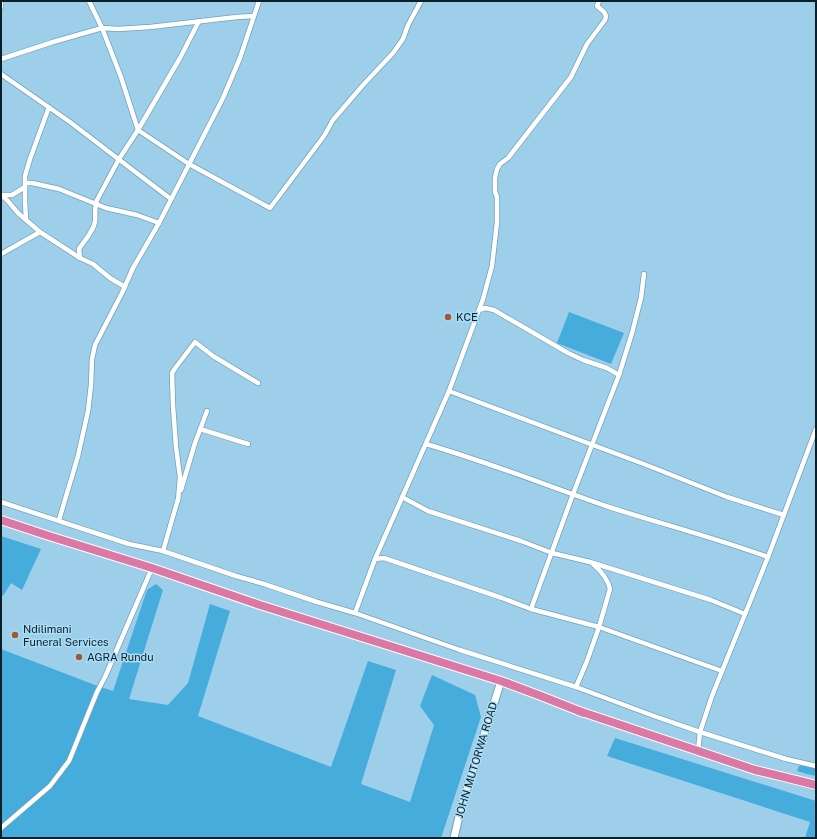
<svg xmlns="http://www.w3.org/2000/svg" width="817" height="839" viewBox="0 0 817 839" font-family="'Public Sans',sans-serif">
<rect width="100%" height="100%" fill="#9dcfea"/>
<g fill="#45acdb">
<polygon points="569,312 624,333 611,364 557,343"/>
<polygon points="1,536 41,549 22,590 11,583 3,596 1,595"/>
<polygon points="156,584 163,590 129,699 168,705 188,683 210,604 230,611 198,716 331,767 368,661 396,670 361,784 410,802 434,725 420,706 432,675 475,695 481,717 441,838 1,838 1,649 95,685 113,691 147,590"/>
<polygon points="615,738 816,801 816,838 805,838 810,822 607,756"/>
<polygon points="804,764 816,767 816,776 807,774 797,771 799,766"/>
</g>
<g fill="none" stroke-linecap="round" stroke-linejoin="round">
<defs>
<g id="street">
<polyline points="89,1 102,28 121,77 138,130 189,164 270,208 324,136 333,120 363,85 393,53 403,39 408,25 421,1"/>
<polyline points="1,7 1,1"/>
<polyline points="1,59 53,42 102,28 118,29 150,27 237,17 254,16"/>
<polyline points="1,74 70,122 134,171 171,199"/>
<polyline points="25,183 32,183 59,189 106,208 137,215 159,223"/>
<polyline points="1,195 7,200 18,213 40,232 80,258 93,264 110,278 125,287"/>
<polyline points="1,195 12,195 25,187"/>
<polyline points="26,219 25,202 25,176 30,159 49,107"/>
<polyline points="1,254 40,232"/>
<path d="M 80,258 L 79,249 C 84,241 93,232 95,222 C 96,214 94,207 97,200 L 119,159 L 138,130 L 180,58 L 199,21"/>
<polyline points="479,310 483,299 492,266 497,222 497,197 495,192 495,178 497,169 500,164 508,158 571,77 587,44 605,20 606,16 604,12 597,6 599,1"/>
<polyline points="449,391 649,466 727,497 784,515"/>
<polyline points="200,429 248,444"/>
<path d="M 426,444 C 488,462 548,486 609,507 C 662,524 716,538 768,557"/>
<polyline points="181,490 195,443 207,411"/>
<polyline points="402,497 428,511 521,541 552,553 590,562 711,600 745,614"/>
<polyline points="178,501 180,477 176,447 173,406 172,373 176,367 195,342 213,356 258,383"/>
<polyline points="1,502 129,544 163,551 236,576 264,584 317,602 355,613 460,650 576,687 654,716 700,732 786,759 816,766"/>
<polyline points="59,520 78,456 88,411 91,385 92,359 95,345 122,293 133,268 159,223 223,98 240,58 259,1"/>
<polyline points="163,551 178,499"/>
<polyline points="375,559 384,558 502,598 531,609 599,627 722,671"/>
<polyline points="531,609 573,494 619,375 632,333 641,298 644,274"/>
<polyline points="355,613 375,559 449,391 479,310 485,308 494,310 568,353 583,360 607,368 619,375"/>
<path d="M 576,687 L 587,661 L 599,627 L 610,589 C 608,579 601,571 593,564"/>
<polyline points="698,751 700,732 712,696 768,557 816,429"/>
<polyline points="1,828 50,786 69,761 97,692 105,677 152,568"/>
</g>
<polyline id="secondary" points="454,838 461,808 501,681"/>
<g id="highway">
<polyline points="1,520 49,536 152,568 260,605 501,681 541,696 584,713"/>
<polyline points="579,711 755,770 816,785"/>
</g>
</defs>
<use href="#street" stroke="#71a1bb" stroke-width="6"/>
<use href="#secondary" stroke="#71a1bb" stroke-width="9"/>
<use href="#highway" stroke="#fff" stroke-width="10"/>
<use href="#street" stroke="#fff" stroke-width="4.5"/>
<use href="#secondary" stroke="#fff" stroke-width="7"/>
<use href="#highway" stroke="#db78a6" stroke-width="8"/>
</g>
<g fill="#9e5a2c" stroke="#aadcf7" stroke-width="1.5">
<circle cx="448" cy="317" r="4"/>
<circle cx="15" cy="635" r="4"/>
<circle cx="79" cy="657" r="4"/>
</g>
<g text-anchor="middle" stroke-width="3" stroke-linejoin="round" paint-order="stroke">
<g font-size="11" fill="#0b1f29" stroke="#aadcf7" text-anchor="start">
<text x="456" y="321">KCE</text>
<text x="23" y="633">Ndilimani<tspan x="23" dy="13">Funeral Services</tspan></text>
<text x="87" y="661">AGRA Rundu</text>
</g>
<g font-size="11" fill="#0b1f29" stroke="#aadcf7">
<text transform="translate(476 760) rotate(-73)" y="4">JOHN MUTORWA ROAD</text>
</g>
</g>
<rect width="817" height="839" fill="none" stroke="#0b1f29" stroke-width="4"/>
</svg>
